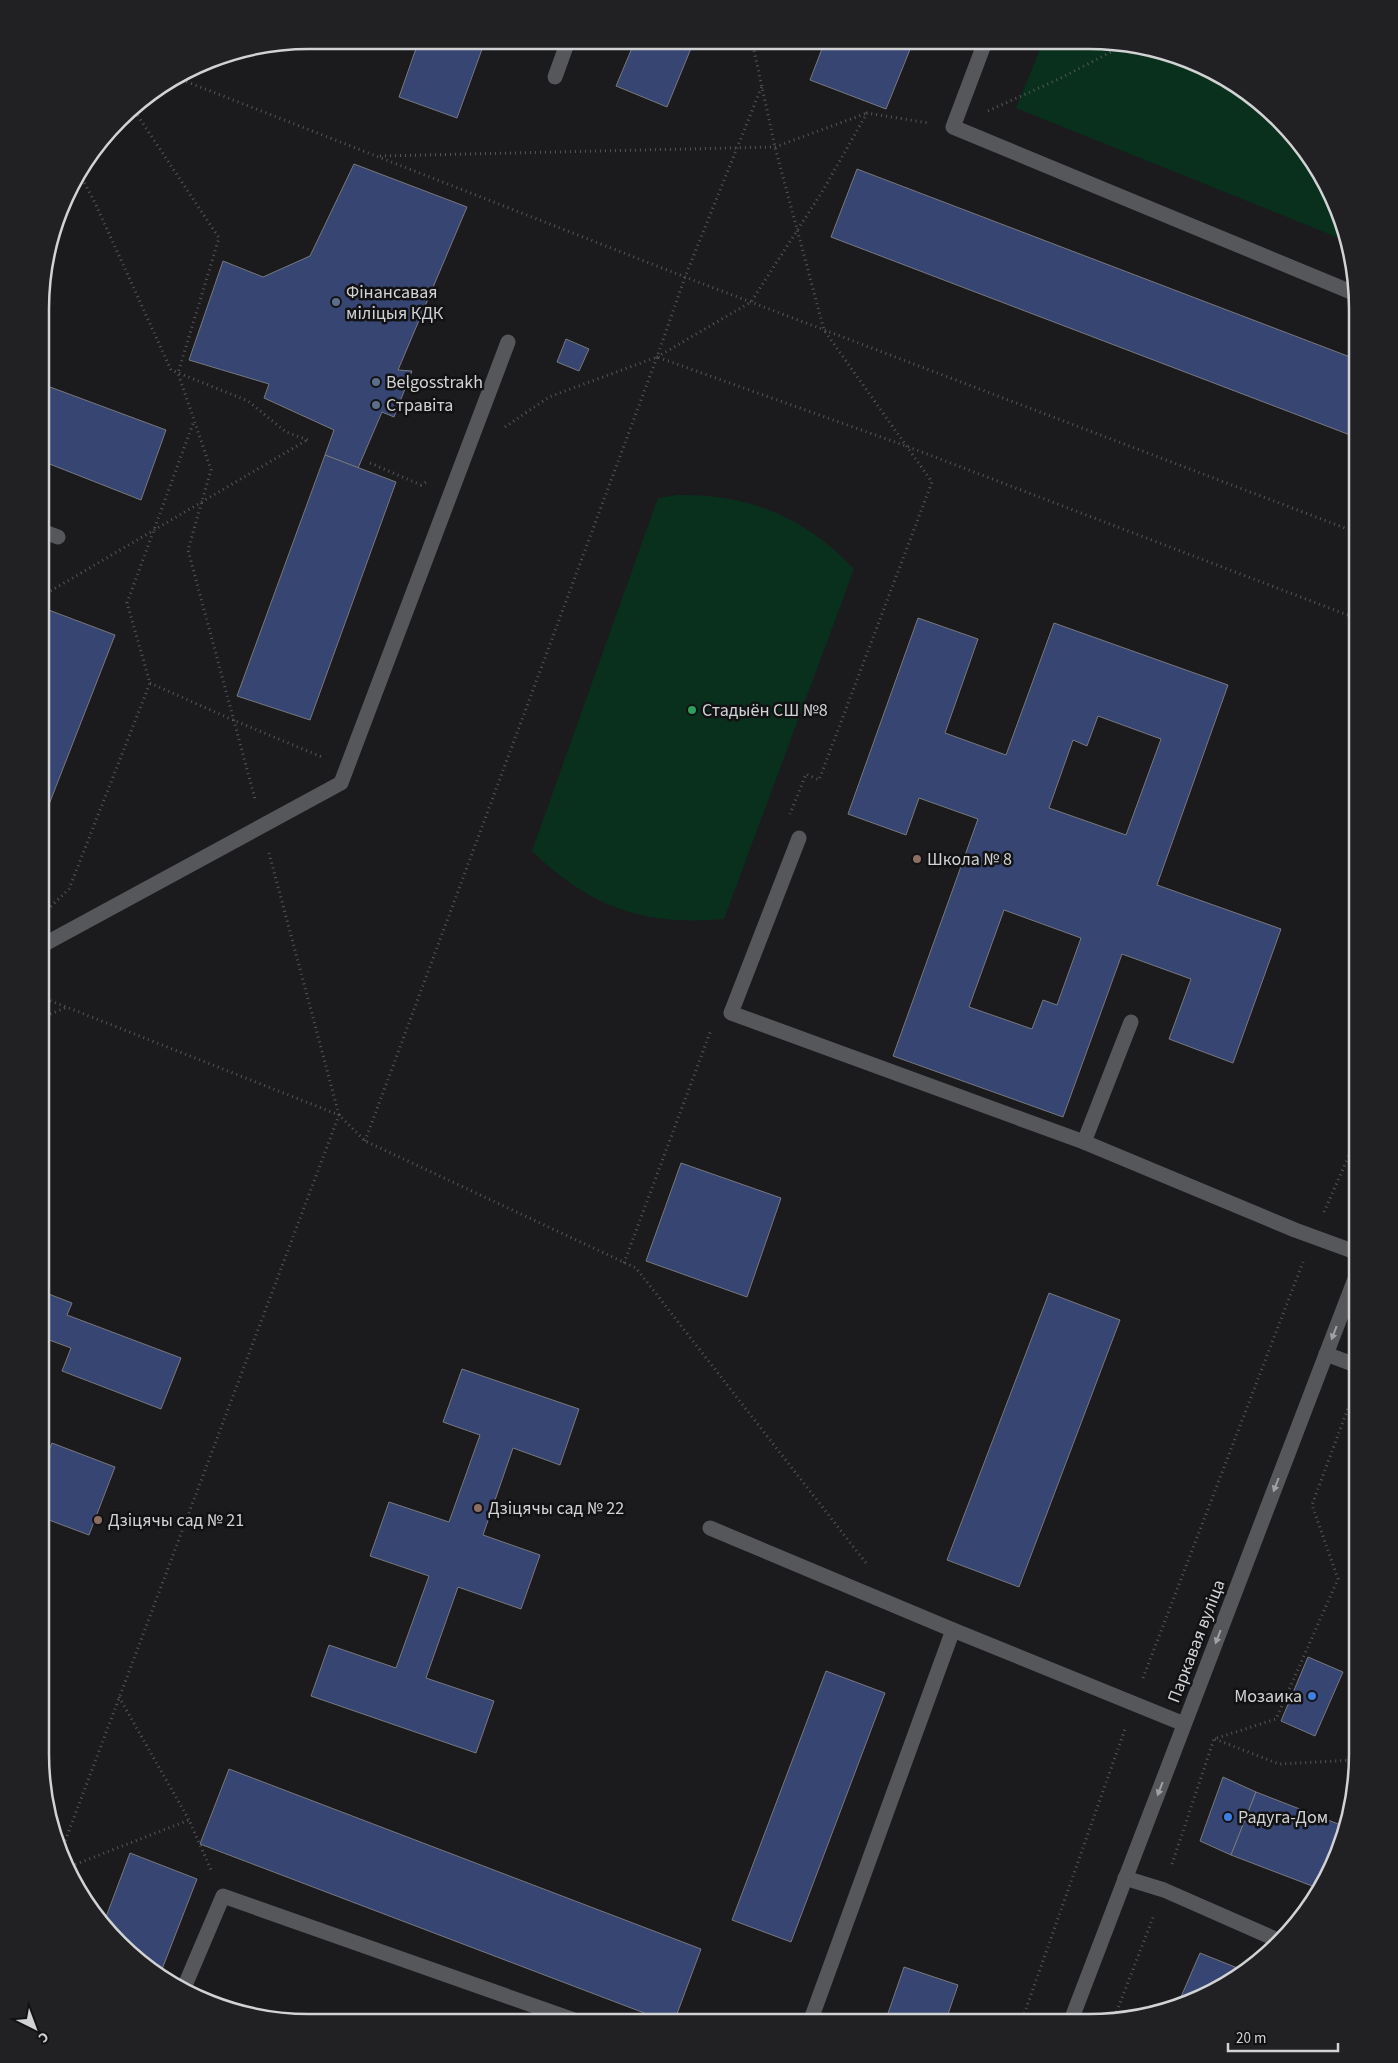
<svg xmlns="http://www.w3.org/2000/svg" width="1398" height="2063" viewBox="0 0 1398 2063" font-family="'Source Sans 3',sans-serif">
<rect width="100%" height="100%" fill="#1b1b1e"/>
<g fill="#09301c">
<polygon points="1043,42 1125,42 1192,60 1253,95 1302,145 1330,190 1349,242 1016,108"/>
<path d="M 678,495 C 749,494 805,517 854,569 L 724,919 C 643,926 590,907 532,851 L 658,498 Z"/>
</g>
<g fill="#374573" stroke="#78797c" fill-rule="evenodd">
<polygon points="419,40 485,41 457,118 399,97"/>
<polygon points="635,41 694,41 667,107 616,86"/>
<polygon points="825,41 913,42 886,109 810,80"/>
<polygon points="354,164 467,207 398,370 412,371 394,417 382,412 358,468 325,455 334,430 264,398 269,384 189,360 223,261 263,277 310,256"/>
<polygon points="857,169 1358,360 1358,438 831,237"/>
<polygon points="566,339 589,349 579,371 557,362"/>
<polygon points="42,384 166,430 141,500 42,461"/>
<polygon points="325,455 396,482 310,720 237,696"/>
<polygon points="46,609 115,635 41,825 42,621"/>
<path d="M 918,618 L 978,639 L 945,733 L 1006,755 L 1054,623 L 1228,685 L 1157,885 L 1281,929 L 1233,1063 L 1169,1039 L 1191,979 L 1122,954 L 1063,1117 L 893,1056 L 978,819 L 919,798 L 906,835 L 848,814 ZM 1098,716 L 1161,739 L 1126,835 L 1049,808 L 1073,740 L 1087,746 ZM 1004,910 L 1081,938 L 1057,1005 L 1043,1000 L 1032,1029 L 969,1007 Z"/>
<polygon points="681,1163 781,1198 747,1297 646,1261"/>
<polygon points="41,1291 72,1303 67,1315 181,1358 161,1409 62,1371 71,1348 41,1337"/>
<polygon points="1049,1293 1120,1320 1019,1587 947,1560"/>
<polygon points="462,1369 579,1409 560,1465 513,1448 483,1535 540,1555 521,1609 458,1587 426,1678 494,1701 476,1753 311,1696 329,1645 396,1668 429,1576 370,1556 389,1502 449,1522 480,1435 443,1422"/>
<polygon points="52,1443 115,1467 89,1535 41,1517 40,1519 40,1472"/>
<polygon points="1308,1657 1343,1672 1315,1736 1281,1721"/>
<polygon points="826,1671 885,1693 791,1942 732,1920"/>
<polygon points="229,1769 701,1949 674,2022 668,2022 200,1844"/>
<polygon points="1223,1777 1256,1792 1231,1855 1200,1841"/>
<polygon points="1256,1792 1346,1827 1344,1841 1320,1889 1231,1855"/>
<polygon points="130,1853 197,1879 159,1977 107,1931 103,1925"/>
<polygon points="1200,1953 1245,1971 1208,1995 1177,2006"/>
<polygon points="904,1967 958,1985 945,2023 885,2022"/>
</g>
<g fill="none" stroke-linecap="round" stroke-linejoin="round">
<g stroke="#555658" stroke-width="3" stroke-dasharray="1 4" stroke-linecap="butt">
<polyline points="752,41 775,147 824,330 932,482 819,780 806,774 790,814"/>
<polyline points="755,48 756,41"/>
<polyline points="177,78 685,277 1358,533"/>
<polyline points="132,107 219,238 178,373 211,470 188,550 255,799"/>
<polyline points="988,111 1061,78 1128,43"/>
<polyline points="380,156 775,147 867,113"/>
<polyline points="80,174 96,205 171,370 248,401 286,432 308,440"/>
<polyline points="657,357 751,302 822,192 867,113 928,123"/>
<polyline points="505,427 549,397 657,357 906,446 1358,619"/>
<polyline points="370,463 421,485 426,482"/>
<polyline points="42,596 307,440"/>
<polyline points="150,683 233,720 322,757"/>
<polyline points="269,853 339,1115 365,1141 636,1268 866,1563"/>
<polyline points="47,910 69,889 150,683 127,603 194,421"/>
<polyline points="41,997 339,1115 61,1852"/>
<polyline points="41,1018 67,1007"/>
<polyline points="365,1141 657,357 685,277 762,86"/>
<polyline points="1324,1212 1358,1135"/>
<polyline points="624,1263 711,1030"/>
<polyline points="1143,1678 1303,1262"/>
<polyline points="119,1697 189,1820"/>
<polyline points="1215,1739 1279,1764 1357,1760"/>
<polyline points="1172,1864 1214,1739 1276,1719 1338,1579 1312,1505 1354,1392"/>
<polyline points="66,1868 189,1820 212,1872"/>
<polyline points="1113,2021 1154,1915"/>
<polyline points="1021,2023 1125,1729"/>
</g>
<g stroke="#56575a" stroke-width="15">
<polyline points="985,42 953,127 1356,294"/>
<polyline points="555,77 568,41"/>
<polyline points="42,531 58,537"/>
<polyline points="799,838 731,1013 1084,1142 1295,1230 1358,1253"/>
<polyline points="41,946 341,783 508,342"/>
<polyline points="1084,1142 1131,1022"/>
<polyline points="1326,1354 1358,1366"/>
<polyline points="710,1528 953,1630 1184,1724"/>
<polyline points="1125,1878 1164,1890 1280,1941"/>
<polyline points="183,1990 223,1896 580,2022"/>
<polyline points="810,2022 953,1630"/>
<polyline points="1070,2023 1358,1271"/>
</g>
</g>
<defs><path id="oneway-solid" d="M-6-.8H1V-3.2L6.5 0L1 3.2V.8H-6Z" transform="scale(1.25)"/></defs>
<g fill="#a0a1a3">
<use href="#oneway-solid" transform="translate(1334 1333) rotate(111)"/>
<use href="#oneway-solid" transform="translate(1276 1485) rotate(111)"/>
<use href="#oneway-solid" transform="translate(1218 1637) rotate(111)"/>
<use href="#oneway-solid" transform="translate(1160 1789) rotate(111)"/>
</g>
<g fill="#5c6f8a" stroke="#121214" stroke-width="2">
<circle cx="336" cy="302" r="5"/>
<circle cx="376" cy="382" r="5"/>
<circle cx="376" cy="405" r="5"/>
</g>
<circle fill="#2e9e5b" stroke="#121214" stroke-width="2" cx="692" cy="710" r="5"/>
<g fill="#8d6e63" stroke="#121214" stroke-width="2">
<circle cx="917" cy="859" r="5"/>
<circle cx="478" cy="1508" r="5"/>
<circle cx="98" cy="1520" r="5"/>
</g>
<g fill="#3f7fe0" stroke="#121214" stroke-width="2">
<circle cx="1312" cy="1696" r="5"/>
<circle cx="1228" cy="1817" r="5"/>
</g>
<g text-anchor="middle" stroke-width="5" stroke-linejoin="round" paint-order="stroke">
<g font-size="18" fill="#d1d2d4" stroke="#121214" text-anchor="start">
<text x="346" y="298">Фінансавая<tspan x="346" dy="21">міліцыя КДК</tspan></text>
<text x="386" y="388">Belgosstrakh</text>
<text x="386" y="411">Стравіта</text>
<text x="702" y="716">Стадыён СШ №8</text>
<text x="927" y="865">Школа № 8</text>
<text x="488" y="1514">Дзіцячы сад № 22</text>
<text x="108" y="1526">Дзіцячы сад № 21</text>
<text x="1302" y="1702" text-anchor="end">Мозаика</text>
<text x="1238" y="1823">Радуга-Дом</text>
</g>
<g font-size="18" fill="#d1d2d4" stroke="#121214">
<text transform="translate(1196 1641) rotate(-69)" y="6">Паркавая вуліца</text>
</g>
</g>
<path d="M0 0H1398V2063H0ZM309 49H1089A260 260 0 0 1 1349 309V1754A260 260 0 0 1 1089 2014H309A260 260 0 0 1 49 1754V309A260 260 0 0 1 309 49Z" fill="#212123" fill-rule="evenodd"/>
<path fill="none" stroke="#d1d2d4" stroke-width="2.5" d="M309 49H1089A260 260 0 0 1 1349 309V1754A260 260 0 0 1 1089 2014H309A260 260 0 0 1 49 1754V309A260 260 0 0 1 309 49Z"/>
<g transform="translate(35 2028) rotate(138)" stroke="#121214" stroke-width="4" paint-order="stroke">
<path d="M0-4L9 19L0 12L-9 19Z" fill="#d1d2d4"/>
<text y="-8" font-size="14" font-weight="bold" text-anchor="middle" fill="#d1d2d4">С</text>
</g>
<path d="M1228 2043v8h110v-8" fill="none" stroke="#d1d2d4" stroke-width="2.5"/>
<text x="1236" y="2043" font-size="15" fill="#d1d2d4" stroke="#121214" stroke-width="4" paint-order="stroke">20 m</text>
</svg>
